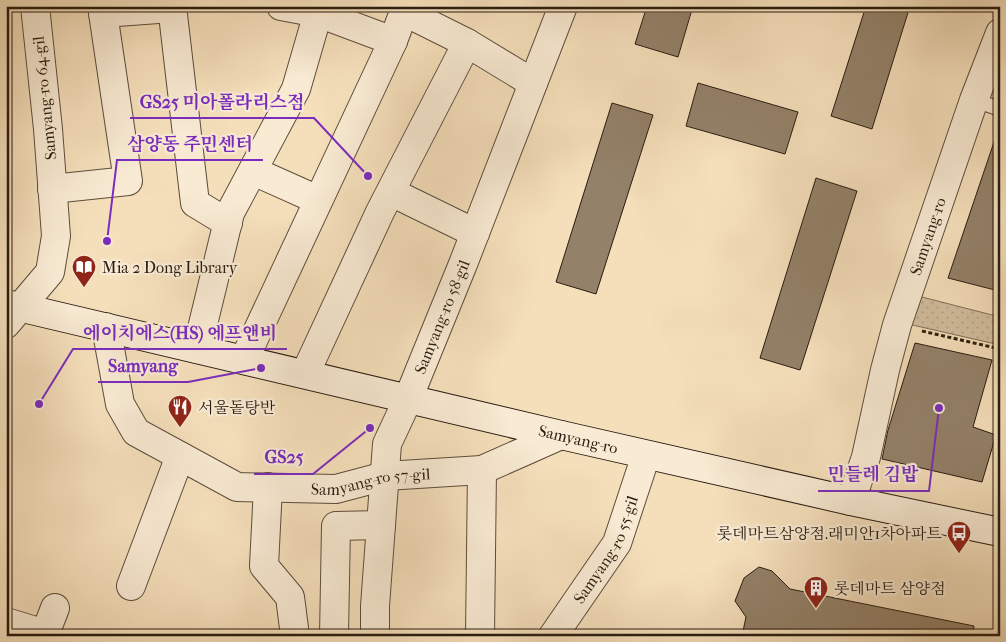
<svg xmlns="http://www.w3.org/2000/svg" width="1006" height="642" viewBox="0 0 1006 642" font-family="'IM FELL French Canon','Noto Serif KR',serif">
<defs>
<pattern id="grass-dots" width="8" height="8" patternUnits="userSpaceOnUse" patternTransform="scale(1.25)"><rect width="8" height="8" fill="#d2be9e"/><path d="M2 2h.1M6 6h.1" fill="none" stroke="#b4a387" stroke-width="1.8" stroke-linecap="round"/></pattern>
</defs>
<rect width="100%" height="100%" fill="#f5dfbb"/>
<filter id="stains"><feTurbulence type="fractalNoise" baseFrequency=".004" numOctaves="4"/><feColorMatrix values="0 0 0 0 .2 0 0 0 0 .09 0 0 0 0 .02 0 0 0 .5 -.17"/></filter>
<radialGradient id="worn" r=".72"><stop offset=".6" stop-color="#630" stop-opacity="0"/><stop offset="1" stop-color="#630" stop-opacity=".3"/></radialGradient>
<polygon fill="url(#grass-dots)" stroke="#7e6d57" points="918,296 1000,317 1000,345 908,324"/>
<g fill="#938169" stroke="#291c10">
<polygon points="647,6 693,6 678,57 635,44"/>
<polygon points="866,6 910,6 872,129 831,116"/>
<polygon points="698,83 798,112 785,154 686,126"/>
<polygon points="612,103 653,115 596,294 556,282"/>
<polygon points="996,136 1000,137 1000,275 995,290 948,278"/>
<polygon points="816,178 857,191 800,370 760,358"/>
<polygon points="915,343 992,360 973,427 996,435 982,482 882,459 888,430"/>
<polygon points="759,567 772,571 790,589 974,626 973,636 742,636 746,617 735,601 744,578"/>
</g>
<g fill="none" stroke-linecap="round" stroke-linejoin="round">
<defs>
<polyline id="lane" points="974,100 1000,109"/>
<g id="street">
<polyline points="102,6 103,13 158,9 170,6"/>
<polyline points="172,6 195,203 228,223"/>
<polyline points="281,6 318,13 393,41"/>
<polyline points="405,12 467,43 533,83"/>
<polyline points="253,171 318,200"/>
<polyline points="52,189 128,181 103,13"/>
<polyline points="391,192 475,233"/>
<polyline points="6,324 50,272 56,236 48,129 35,6"/>
<path id="s1" d="M 106,327 L 120,404 L 136,432 L 237,487 L 336,489 L 385,476 L 482,470 L 561,435"/>
<polyline points="197,349 230,213 296,89 318,13"/>
<polyline points="244,360 393,41 406,6"/>
<polyline points="305,374 380,212 467,43"/>
<polyline points="268,487 264,566 290,597 295,636"/>
<path id="s2" d="M 851,501 L 866,457 L 885,370 L 897,325 L 974,100 L 1000,33"/>
<polyline points="131,586 180,456"/>
<polyline points="6,622 45,634 55,608"/>
<polyline points="334,636 336,526 381,525"/>
<path id="s3" d="M 375,636 L 375,606 L 387,444 L 408,399 L 463,264 L 563,6"/>
<polyline points="480,636 482,470"/>
<path id="s4" d="M 553,636 L 617,543 L 646,455"/>
</g>
<g id="secondary">
<path id="s5" d="M 6,304 L 561,435 L 851,501 L 1000,532"/>
</g>
</defs>
<use href="#lane" stroke="#5c4d3b" stroke-width="16"/>
<use href="#street" stroke="#5c4d3b" stroke-width="30"/>
<use href="#secondary" stroke="#291c10" stroke-width="30"/>
<polyline stroke="#291c10" stroke-width="3" stroke-dasharray="4 2.5" stroke-linecap="butt" points="922,331 1000,349"/>
<use href="#lane" stroke="#f8ead3" stroke-width="14"/>
<use href="#street" stroke="#f8ead3" stroke-width="28"/>
<use href="#secondary" stroke="#f8ead3" stroke-width="28"/>
</g>
<defs>
<symbol id="library-pin" viewBox="-11 -11 22 30"><path d="M0 17L-7.5 6A9.5 9.5 0 1 1 7.5 6Z" fill="#8f2418" stroke="#f8ead3"/><path d="M-6-4Q-3-5.5-.7-3.5V5Q-3 3-6 4ZM6-4Q3-5.5 .7-3.5V5Q3 3 6 4Z" fill="#fff"/></symbol>
<symbol id="restaurant-pin" viewBox="-11 -11 22 30"><path d="M0 17L-7.5 6A9.5 9.5 0 1 1 7.5 6Z" fill="#8f2418" stroke="#f8ead3"/><path d="M-5-6h1v4h1v-4h1v4h1v-4h1v5L-1.5 .5V6h-2V.5L-5-1ZM5-6V6H3V1.5H1.5Q1.5-4 5-6Z" fill="#fff"/></symbol>
<symbol id="bus-pin" viewBox="-11 -11 22 30"><path d="M0 17L-7.5 6A9.5 9.5 0 1 1 7.5 6Z" fill="#8f2418" stroke="#f8ead3"/><path d="M-5-6H5V4H4V6H2V4H-2V6H-4V4H-5ZM-3.5-4V0h7V-4ZM-3.5 1.2v1.5H-2V1.2ZM2 1.2v1.5H3.5V1.2Z" fill="#fff"/></symbol>
<symbol id="building-pin" viewBox="-11 -11 22 30"><path d="M0 17L-7.5 6A9.5 9.5 0 1 1 7.5 6Z" fill="#8f2418" stroke="#f8ead3"/><path d="M-4-6H4V6H1V3H-1V6H-4ZM-2.5-4.3h1.7v1.8h-1.7ZM.8-4.3h1.7v1.8H.8ZM-2.5-1h1.7V.8h-1.7ZM.8-1h1.7V.8H.8Z" fill="#fff"/></symbol>
</defs>
<g fill-rule="evenodd">
<use href="#library-pin" x="70" y="253" width="28" height="38"/>
<use href="#restaurant-pin" x="166" y="393" width="28" height="38"/>
<use href="#bus-pin" x="945" y="519" width="28" height="38"/>
<use href="#building-pin" x="802" y="574" width="28" height="38"/>
</g>
<g text-anchor="middle" stroke-width="4.5" stroke-linejoin="round" paint-order="stroke">
<g font-size="16" fill="#291c10" stroke="#f8ead3">
<text transform="translate(44 98) rotate(-96)" y="6">Samyang-ro 64-gil</text>
<text dy="6" stroke="none"><textPath href="#s2" startOffset="276">Samyang-ro</textPath></text>
<text dy="6" stroke="none"><textPath href="#s3" startOffset="331">Samyang-ro 58-gil</textPath></text>
<text dy="6" stroke="none"><textPath href="#s5" startOffset="588">Samyang-ro</textPath></text>
<text dy="6" stroke="none"><textPath href="#s1" startOffset="360">Samyang-ro 57-gil</textPath></text>
<text dy="6" stroke="none"><textPath href="#s4" startOffset="102">Samyang-ro 55-gil</textPath></text>
</g>
<g font-size="16" fill="#291c10" stroke="#f8ead3" text-anchor="start">
<text x="102" y="273">Mia 2 Dong Library</text>
<text x="198" y="413">서울돝탕반</text>
<text x="942" y="539" text-anchor="end">롯데마트삼양점.래미안1차아파트</text>
<text x="834" y="594">롯데마트 삼양점</text>
</g>
</g>
<path fill="none" stroke="#7b2cbf" stroke-width="2" d="M368 176L314 118H130M107 241L117 160H263M39 404L73 349H287M261 368L188 382H98M370 428L313 474H254M939 408L929 491H818"/>
<g fill="#7b2cbf" stroke="#f8ead3" stroke-width="2">
<circle cx="368" cy="176" r="5"/>
<circle cx="107" cy="241" r="5"/>
<circle cx="39" cy="404" r="5"/>
<circle cx="261" cy="368" r="5"/>
<circle cx="370" cy="428" r="5"/>
<circle cx="939" cy="408" r="5"/>
</g>
<g font-size="18" text-anchor="middle" font-weight="bold" fill="#7b2cbf" stroke="#f8ead3" stroke-width="4.5" stroke-linejoin="round" paint-order="stroke">
<text x="222" y="108">GS25 미아폴라리스점</text>
<text x="190" y="150">삼양동 주민센터</text>
<text x="180" y="339">에이치에스(HS) 에프앤비</text>
<text x="143" y="372">Samyang</text>
<text x="284" y="463">GS25</text>
<text x="873" y="480">민들레 김밥</text>
</g>
<rect width="1006" height="642" fill="none" stroke="#f5dfbb" stroke-width="25"/>
<rect x="8" y="8" width="991" height="627" fill="none" stroke="#291c10" stroke-width="2.5"/>
<rect x="12" y="12" width="981" height="617" fill="none" stroke="#291c10"/>
<rect width="100%" height="100%" filter="url(#stains)"/>
<rect width="100%" height="100%" fill="url(#worn)"/>
</svg>
